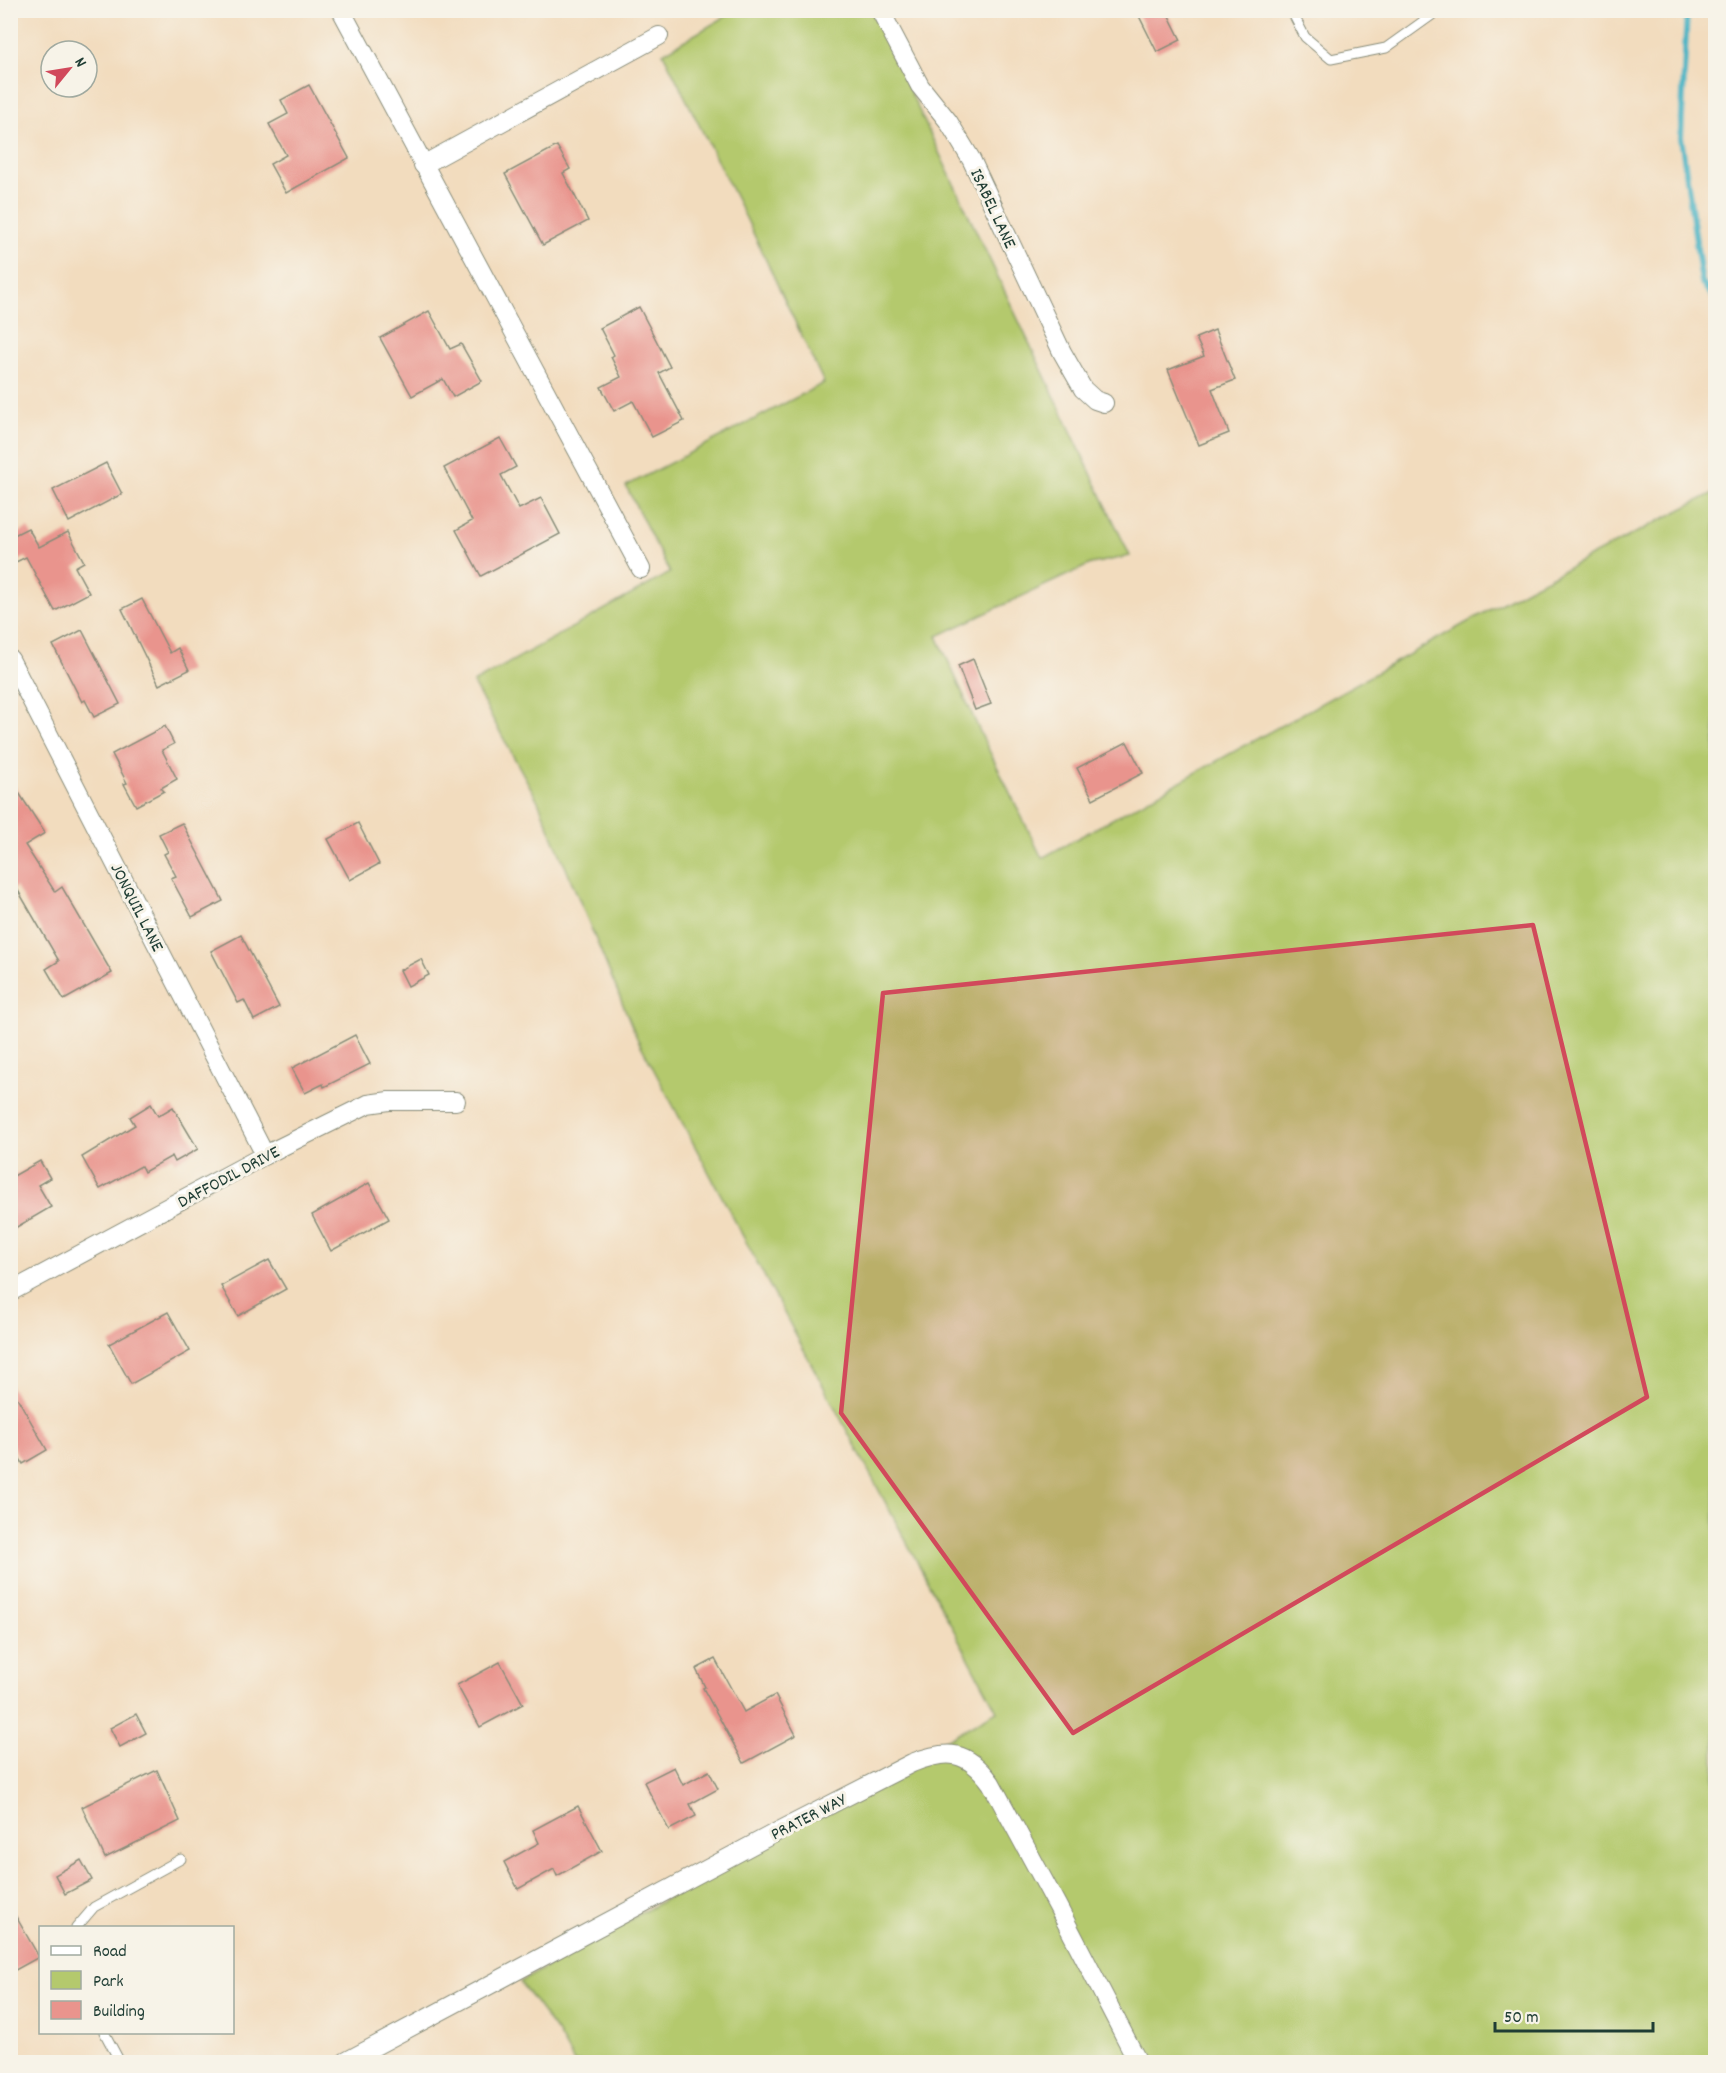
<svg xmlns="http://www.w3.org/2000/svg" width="1726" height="2073" viewBox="0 0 1726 2073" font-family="Dekko,sans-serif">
<rect width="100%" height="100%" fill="#f7f3e8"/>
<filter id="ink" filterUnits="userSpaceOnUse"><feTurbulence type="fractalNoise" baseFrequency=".0167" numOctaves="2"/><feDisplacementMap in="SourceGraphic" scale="12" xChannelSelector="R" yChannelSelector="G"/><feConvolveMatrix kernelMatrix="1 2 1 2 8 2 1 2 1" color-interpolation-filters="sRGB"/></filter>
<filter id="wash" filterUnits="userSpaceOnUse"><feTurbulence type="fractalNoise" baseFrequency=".008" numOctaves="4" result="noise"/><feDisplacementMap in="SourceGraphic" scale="24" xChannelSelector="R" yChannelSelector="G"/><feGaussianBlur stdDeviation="1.35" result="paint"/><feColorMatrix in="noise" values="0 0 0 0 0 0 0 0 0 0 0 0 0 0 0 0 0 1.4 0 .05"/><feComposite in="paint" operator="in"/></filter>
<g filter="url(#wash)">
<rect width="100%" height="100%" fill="#f2dcbe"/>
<polygon fill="#b4c96d" stroke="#6a8350" stroke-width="1.5" points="735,11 872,11 1130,556 1091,564 937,636 981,734 1042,858 1529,588 1715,492 1715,2062 574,2062 557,2032 520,1982 997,1711 637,1038 538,801 473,683 670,573 626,486 824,383 747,220 663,53"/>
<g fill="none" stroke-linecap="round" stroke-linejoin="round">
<polyline stroke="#48b4c4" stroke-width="6" points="1687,10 1681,137 1702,283 1716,300"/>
</g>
<g id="blocks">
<g fill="#e9948d">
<polygon points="1136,10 1166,10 1181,40 1157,52"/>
<polygon points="309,85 349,158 286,193 270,164 286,155 269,124 288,114 281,100"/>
<polygon points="557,146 570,169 563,173 588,221 543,245 505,174"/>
<polygon points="639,307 670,367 659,373 684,421 652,437 633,401 614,411 601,387 621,377 611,357 614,355 600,328"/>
<polygon points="429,311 450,349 461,344 482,381 453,397 443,379 412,396 380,338"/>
<polygon points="1215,330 1235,380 1212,389 1229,433 1199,445 1168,370 1204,356 1196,338"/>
<polygon points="500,438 516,467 501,475 519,509 541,498 560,534 481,576 456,530 472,521 444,468"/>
<polygon points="106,463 122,494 69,522 53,490"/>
<polygon points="28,528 39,547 68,532 84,562 75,567 89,593 55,611 26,557 16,562 10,552 10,537"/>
<polygon points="142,599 170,653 178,648 189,670 159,685 122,609"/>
<polygon points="82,630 120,704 94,717 85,700 82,702 53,645"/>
<polygon points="973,659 991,704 975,710 958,666"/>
<polygon points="165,726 174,744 162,750 177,779 161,788 164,791 136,806 124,784 127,783 112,754"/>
<polygon points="1127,742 1143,773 1093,799 1077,768"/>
<polygon points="10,779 45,833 25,845 55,892 62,887 112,973 64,1000 46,969 59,961 16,887 10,891"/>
<polygon points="182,823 223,901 192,917 171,878 176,876 164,854 168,852 159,834"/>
<polygon points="358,823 379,864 350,880 328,839"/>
<polygon points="241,935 279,1007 254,1020 244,1000 238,1003 211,951"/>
<polygon points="421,959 429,975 408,986 400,970"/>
<polygon points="355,1035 370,1064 324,1087 323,1084 305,1093 292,1068"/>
<polygon points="151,1104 158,1116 173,1107 198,1149 175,1162 172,1156 144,1172 141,1166 100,1189 82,1157 135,1125 130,1117"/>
<polygon points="40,1161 50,1178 38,1185 51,1207 10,1231 10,1178"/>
<polygon points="369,1183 389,1219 331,1251 312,1215"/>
<polygon points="269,1260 286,1289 238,1316 221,1286"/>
<polygon points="168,1312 190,1351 131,1384 109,1344"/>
<polygon points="10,1385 47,1450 23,1464 10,1442"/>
<polygon points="715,1659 744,1712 775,1695 796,1735 744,1763 703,1688 705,1687 696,1669"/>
<polygon points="500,1662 523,1704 480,1727 457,1685"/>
<polygon points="136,1714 146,1733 120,1747 110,1728"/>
<polygon points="674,1767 683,1785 709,1771 718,1789 690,1804 696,1816 669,1830 644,1782"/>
<polygon points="157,1770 180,1821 105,1858 82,1807"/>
<polygon points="578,1806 602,1851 557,1876 554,1869 518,1889 504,1862 539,1843 533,1830"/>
<polygon points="81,1860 92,1880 65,1894 55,1875"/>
<polygon points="10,1906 39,1957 10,1973"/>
</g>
</g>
</g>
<g filter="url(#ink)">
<use href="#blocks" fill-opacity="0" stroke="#888c79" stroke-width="1.5"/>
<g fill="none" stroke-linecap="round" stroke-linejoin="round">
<defs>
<g id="lane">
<polyline points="1291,10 1305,37 1331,59 1386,48 1439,10"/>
<polyline points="76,1928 94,1907 181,1859"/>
<polyline points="104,2032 120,2062"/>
</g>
<g id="street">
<polyline points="341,10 641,569"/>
<polyline points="880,10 920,86 948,121 971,159 1062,352 1083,389 1095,400 1104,403"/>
<polyline points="423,165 659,36"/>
<polyline points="10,659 265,1155"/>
<polyline points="10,1292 265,1155 368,1104 389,1101 456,1101"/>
<path d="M 345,2062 L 771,1835 L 912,1763 C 948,1749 967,1750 991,1783 L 1057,1905 L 1138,2062"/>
</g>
</defs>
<use href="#lane" stroke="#888c79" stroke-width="11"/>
<use href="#street" stroke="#888c79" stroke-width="20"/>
<use href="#lane" stroke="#fff" stroke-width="9"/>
<use href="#street" stroke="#fff" stroke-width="18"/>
</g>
</g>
<path fill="#d1495b" fill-opacity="0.2" stroke="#d1495b" stroke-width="4.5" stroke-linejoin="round" d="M 1533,925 L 1647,1397 L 1073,1733 L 841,1413 L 883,993 Z"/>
<g text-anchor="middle" stroke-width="6" stroke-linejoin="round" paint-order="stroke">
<g font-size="18" fill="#1f3d34" stroke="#f7f3e8">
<text transform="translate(994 208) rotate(65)" y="6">ISABEL LANE</text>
<text transform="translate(138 907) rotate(63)" y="6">JONQUIL LANE</text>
<text transform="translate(228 1176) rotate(-28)" y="6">DAFFODIL DRIVE</text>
<text transform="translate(808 1816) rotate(-27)" y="6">PRATER WAY</text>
</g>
</g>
<rect width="1726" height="2073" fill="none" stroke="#f7f3e8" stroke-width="36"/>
<rect x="39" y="1926" width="195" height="108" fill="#f7f3e8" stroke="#a1aaa0" stroke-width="1.5"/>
<rect x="51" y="1946" width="30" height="9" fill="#ffffff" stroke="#a1aaa0" stroke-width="1.5"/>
<text x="93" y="1956" font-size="18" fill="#1f3d34">Road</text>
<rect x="51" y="1971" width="30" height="18" fill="#b4c96d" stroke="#a1aaa0" stroke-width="1.5"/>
<text x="93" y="1986" font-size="18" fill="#1f3d34">Park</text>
<rect x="51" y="2001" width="30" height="18" fill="#e9948d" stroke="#a1aaa0" stroke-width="1.5"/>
<text x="93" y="2016" font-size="18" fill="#1f3d34">Building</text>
<g transform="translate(69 69) rotate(60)"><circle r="28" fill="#f7f3e8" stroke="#a1aaa0" stroke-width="1.5"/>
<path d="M0-4.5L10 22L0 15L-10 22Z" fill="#d1495b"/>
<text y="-9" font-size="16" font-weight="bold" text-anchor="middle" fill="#1f3d34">N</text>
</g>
<path d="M1495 2022v9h158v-9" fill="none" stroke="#1f3d34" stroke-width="3"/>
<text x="1504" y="2022" font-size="18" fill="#1f3d34" stroke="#f7f3e8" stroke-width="4.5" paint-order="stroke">50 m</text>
</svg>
